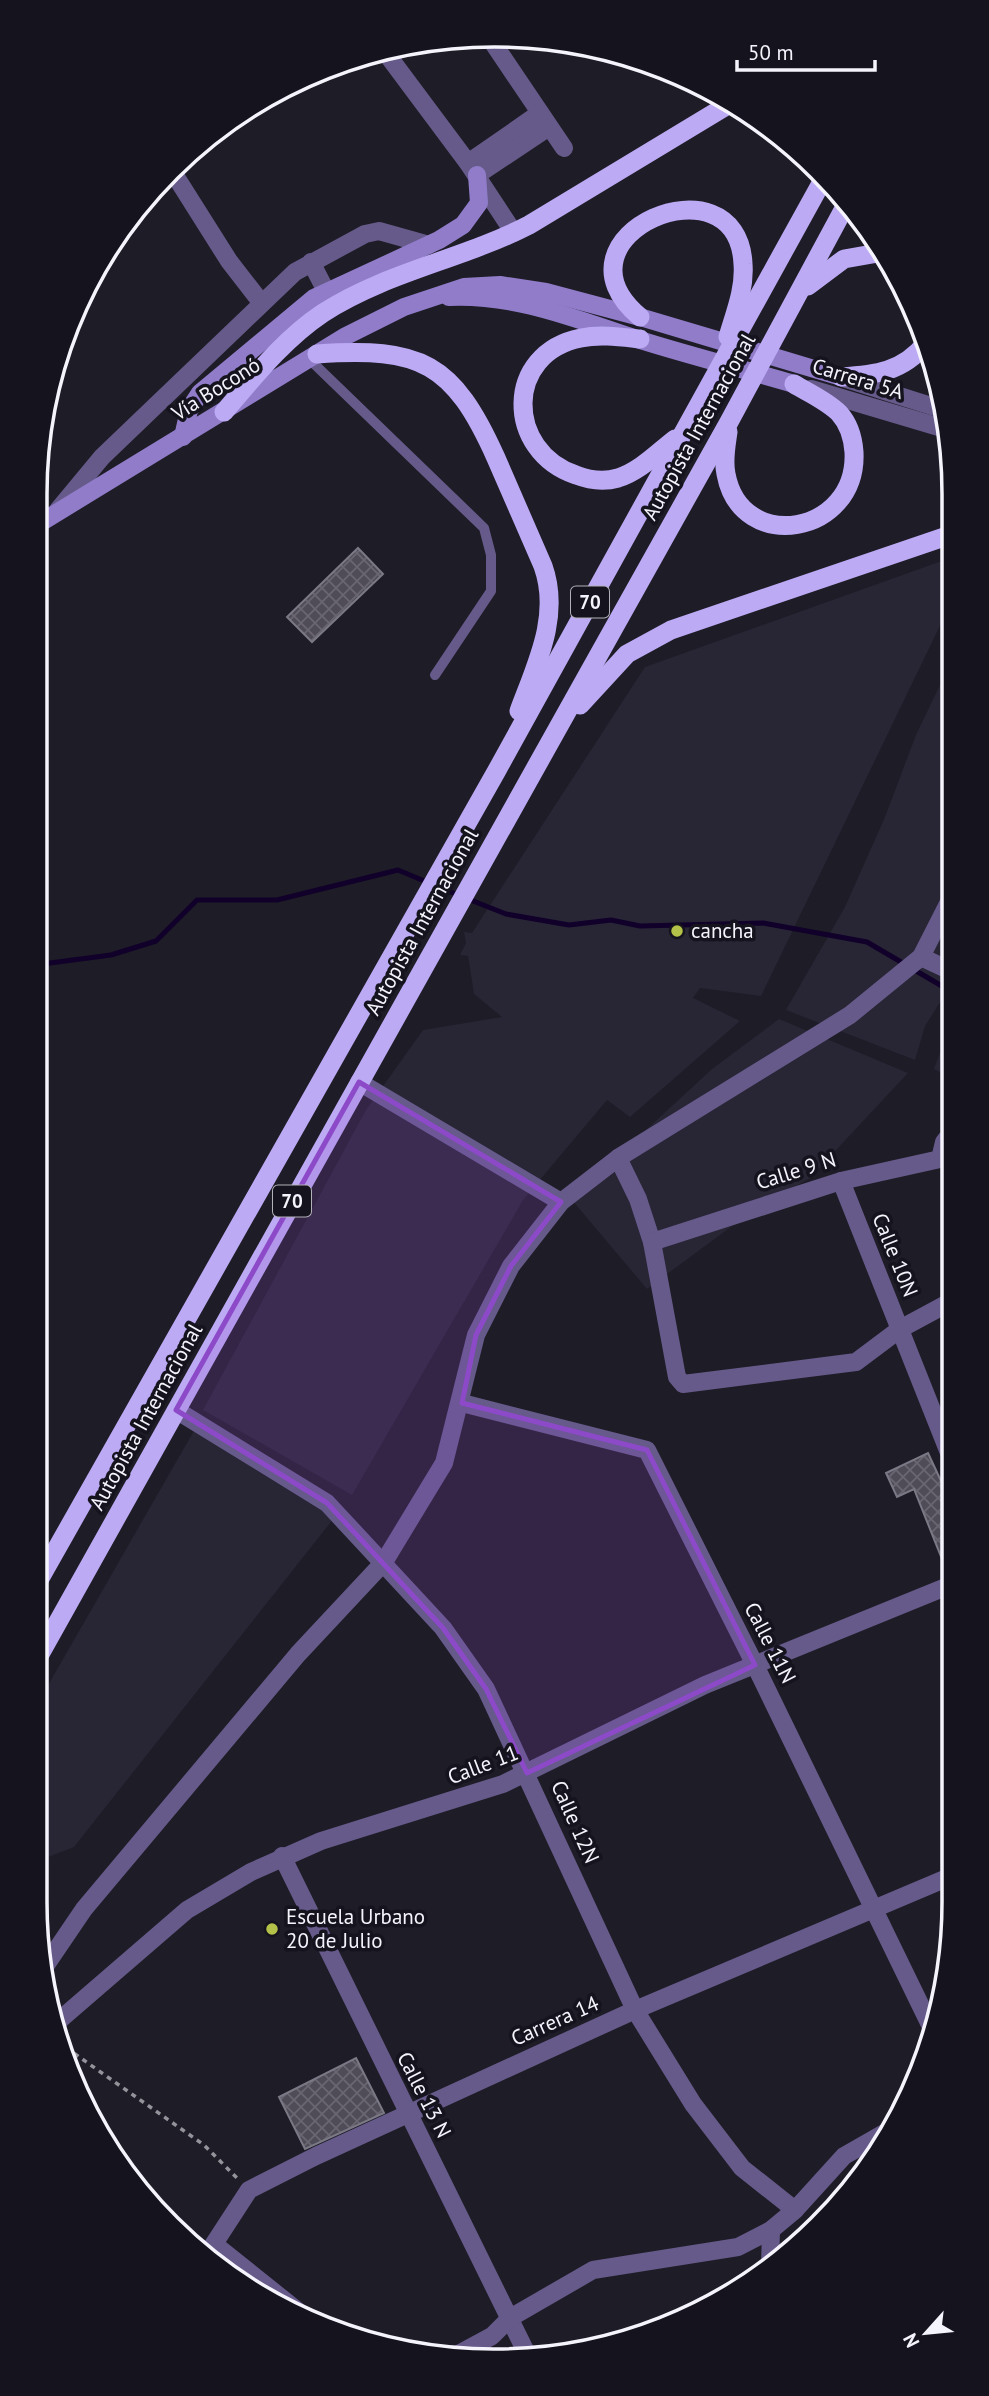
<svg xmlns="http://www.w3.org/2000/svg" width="989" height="2396" viewBox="0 0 989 2396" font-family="'PT Sans',sans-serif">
<defs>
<pattern id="building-cross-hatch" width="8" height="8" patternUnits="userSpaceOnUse" patternTransform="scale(1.75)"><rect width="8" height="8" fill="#4f4c58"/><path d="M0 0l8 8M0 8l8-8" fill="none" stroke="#696671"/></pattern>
</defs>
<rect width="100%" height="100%" fill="#1e1c26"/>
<g fill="#282535">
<polygon points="950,558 950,605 761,996 700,988 693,998 740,1021 630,1117 607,1100 523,1200 352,1495 203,1410 366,1110 423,1030 502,1017 474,994 468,956 460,955 466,943 464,932 472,933 645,667"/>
<polygon points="951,662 952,983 925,1026 915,1060 786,1010 845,907 885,817 916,735"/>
<polygon points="779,1019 908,1073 810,1178 751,1212 647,1289 571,1199 712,1069"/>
<polygon points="952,1020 952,1078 934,1069"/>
<polygon points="195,1429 338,1513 74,1847 35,1862 35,1708"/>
</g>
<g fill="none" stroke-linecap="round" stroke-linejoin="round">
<g stroke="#10002a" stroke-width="5">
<polyline points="468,899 506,914 569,925 611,920 640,926 763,923 867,942 952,992"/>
<polyline points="35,965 111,955 156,941 197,900 277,900 398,870 458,895"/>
</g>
</g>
<g fill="url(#building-cross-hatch)" stroke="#7c7986" stroke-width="2">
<polygon points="358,548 383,574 312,642 287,617"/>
<polygon points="928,1453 941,1481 946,1480 953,1498 953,1573 948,1574 914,1489 897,1497 886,1473"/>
<polygon points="356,2058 384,2113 305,2149 279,2097"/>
</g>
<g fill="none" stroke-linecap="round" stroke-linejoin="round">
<polyline stroke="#94929a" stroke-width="3.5" stroke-dasharray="5 5" stroke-linecap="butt" points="58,2042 204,2145 238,2179"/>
<polyline stroke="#665a8a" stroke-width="10" points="308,358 484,528 491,555 491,591 435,675"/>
<g stroke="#665a8a" stroke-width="18">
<polyline points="489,37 564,148"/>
<polyline points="383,49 468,163 514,233"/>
<polyline points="468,163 540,113"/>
<polyline points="174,168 176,177 229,261 260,301"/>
<polyline points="477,175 549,127"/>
<polyline points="311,262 326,291"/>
<polyline points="58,510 102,457 295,272 365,234 379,231 429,245"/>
<polyline points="921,957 951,971"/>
<polyline points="359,1082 561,1202"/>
<polyline points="618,1158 638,1199 652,1242 677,1377 683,1384 856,1362 900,1329 952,1301"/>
<polyline points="940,1159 944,1142 952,1132"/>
<polyline points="841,1181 953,1463"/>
<polyline points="652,1242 841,1181 940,1159"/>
<polyline points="462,1403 647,1450 755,1665 933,2031"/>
<polyline points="176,1410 327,1503 443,1628 486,1689 635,2010 693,2104 742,2168 795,2210"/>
<polyline points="282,1856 527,2354"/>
<polyline points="46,1965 84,1909 298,1654 384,1562 444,1463 476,1335 511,1266 561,1202 618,1158 850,1015 921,957 951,898"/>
<polyline points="214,2244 309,2320"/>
<polyline points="208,2253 249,2190 316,2156 635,2010 954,1875"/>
<polyline points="770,2265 771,2230"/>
<polyline points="455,2356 492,2336 510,2318 593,2270 738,2247 771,2230 795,2210 844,2156 886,2132"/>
</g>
<g stroke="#665a8a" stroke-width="18">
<polyline points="843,378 944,410"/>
<polyline points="811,389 949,430"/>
<polyline points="55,2024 187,1910 251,1872 321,1841 503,1784 705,1685 953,1584"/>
</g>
<g stroke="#907cc9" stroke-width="18">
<path d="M 449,297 C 517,294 578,320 640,340 C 691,356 743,369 794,384"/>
<polyline points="183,437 189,410 200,393 314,298 439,240 463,225 479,203 477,175"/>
<polyline points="35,526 346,336 404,307 464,287 500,285 546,292 640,317 841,377"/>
</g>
<g stroke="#bcaaf4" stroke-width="19">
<polyline points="808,286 844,259 878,253"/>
<path d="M 640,317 C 543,235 738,153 743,264 C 745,289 735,313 728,337"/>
<path d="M 640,339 C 621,337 600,334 581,338 C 504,353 505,451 576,475 C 589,480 604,482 618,478 C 640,471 657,453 675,439"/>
<path d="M 317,354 C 421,347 453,362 496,458 C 512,494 527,530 543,566 C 561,616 536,665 519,711"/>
<path d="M 841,377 C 875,375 903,372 926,343"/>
<path d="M 224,412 C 254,377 284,339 323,313 C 386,272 463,259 529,225 L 731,103"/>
<path d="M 728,432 C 726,446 723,460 726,474 C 741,555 858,535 854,452 C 853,438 849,424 839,413 C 827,401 809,393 794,384"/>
<polyline points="580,705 627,654 671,630 950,535"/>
<polyline points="35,1587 496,772 824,178"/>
<polyline points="35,1663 729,422 847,203"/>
</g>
</g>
<path fill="#8d4ac8" fill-opacity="0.2" stroke="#8d4ac8" stroke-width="5" stroke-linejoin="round" d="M 359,1082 L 561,1202 L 511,1266 L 476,1335 L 462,1403 L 647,1450 L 755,1665 L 527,1773 L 486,1689 L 443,1628 L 327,1503 L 176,1410 Z"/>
<g fill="#b5c249" stroke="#15131d" stroke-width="2.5">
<circle cx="677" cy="931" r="7"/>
<circle cx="272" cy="1929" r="7"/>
</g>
<g text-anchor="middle" stroke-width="7" stroke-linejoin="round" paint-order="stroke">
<g fill="#15131d" stroke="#b2b0b8" stroke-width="2">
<rect x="571" y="586.5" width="38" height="31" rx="5"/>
<rect x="273" y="1185.5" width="38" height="31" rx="5"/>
</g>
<g font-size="19" font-weight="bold" fill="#f5f3fb">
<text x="590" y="609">70</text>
<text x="292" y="1208">70</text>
</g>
<g font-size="21" fill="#f5f3fb" stroke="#15131d">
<text transform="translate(858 379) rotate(17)" y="7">Carrera 5A</text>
<text transform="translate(216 389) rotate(-32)" y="7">Vía Boconó</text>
<text transform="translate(699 427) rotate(-61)" y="7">Autopista Internacional</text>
<text transform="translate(422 922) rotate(-61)" y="7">Autopista Internacional</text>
<text transform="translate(796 1171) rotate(-17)" y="7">Calle 9 N</text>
<text transform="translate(895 1255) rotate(68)" y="7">Calle 10N</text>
<text transform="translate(146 1417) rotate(-61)" y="7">Autopista Internacional</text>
<text transform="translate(770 1643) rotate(63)" y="7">Calle 11N</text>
<text transform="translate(483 1765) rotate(-21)" y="7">Calle 11</text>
<text transform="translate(575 1822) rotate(66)" y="7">Calle 12N</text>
<text transform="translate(555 2021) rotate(-24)" y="7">Carrera 14</text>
<text transform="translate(424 2095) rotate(63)" y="7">Calle 13 N</text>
</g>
<g font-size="21" fill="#f5f3fb" stroke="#15131d" text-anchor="start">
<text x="691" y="938">cancha</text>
<text x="286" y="1924">Escuela Urbano<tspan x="286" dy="24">20 de Julio</tspan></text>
</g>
</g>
<path d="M0 0H989V2396H0ZM494 47H495A447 447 0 0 1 942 494V1902A447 447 0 0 1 495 2349H494A447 447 0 0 1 47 1902V494A447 447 0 0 1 494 47Z" fill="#15131d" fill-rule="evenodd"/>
<path fill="none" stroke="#f5f3fb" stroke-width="3.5" d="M494 47H495A447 447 0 0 1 942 494V1902A447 447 0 0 1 495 2349H494A447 447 0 0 1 47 1902V494A447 447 0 0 1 494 47Z"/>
<g transform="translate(926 2333) rotate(243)" stroke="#15131d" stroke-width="5" paint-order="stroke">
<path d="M0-5L12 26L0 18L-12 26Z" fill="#f5f3fb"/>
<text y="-10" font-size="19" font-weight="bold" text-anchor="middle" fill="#f5f3fb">N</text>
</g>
<path d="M737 60v10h138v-10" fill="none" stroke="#f5f3fb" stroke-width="3.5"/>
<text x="748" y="60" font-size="21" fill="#f5f3fb" stroke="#15131d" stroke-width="5" paint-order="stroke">50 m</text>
</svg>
